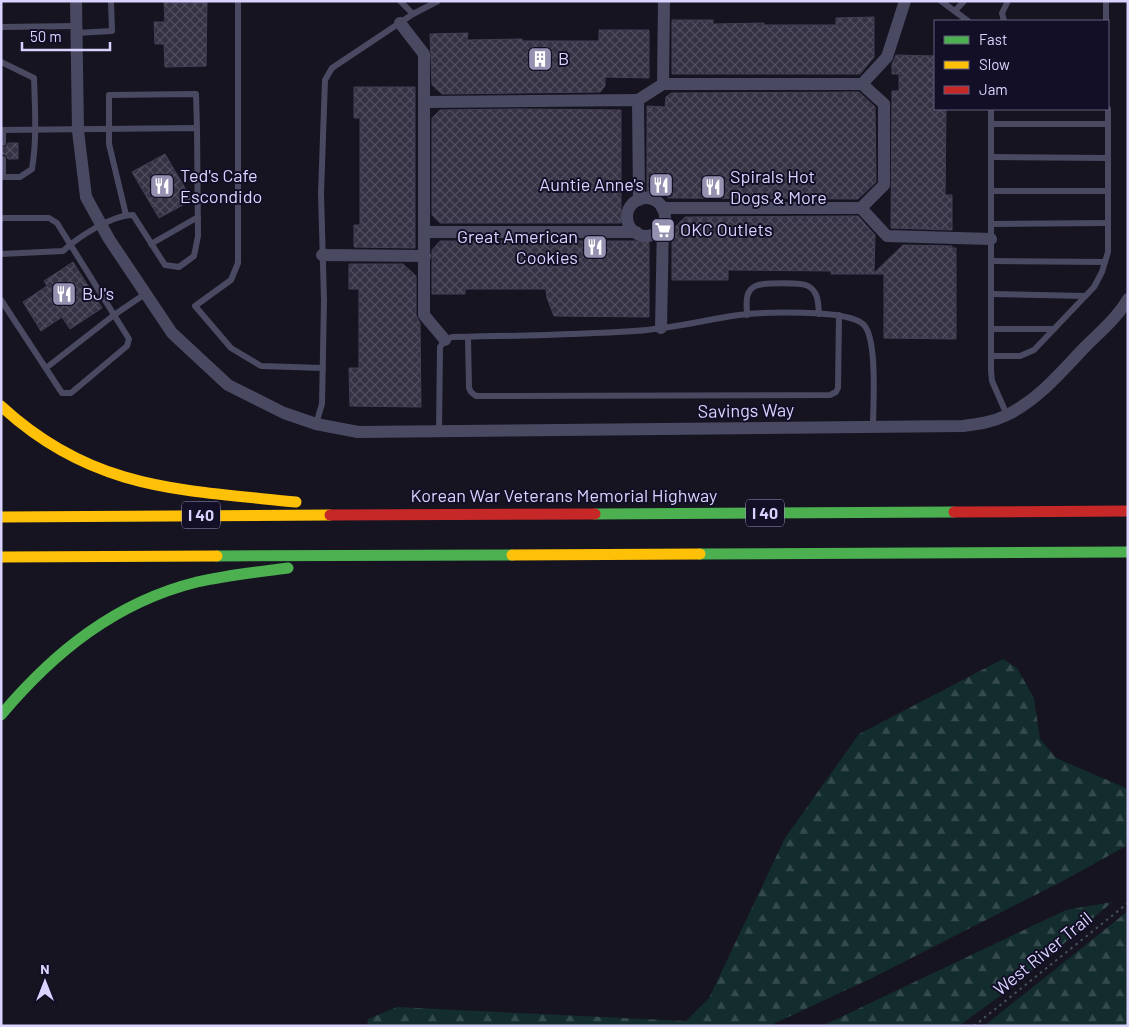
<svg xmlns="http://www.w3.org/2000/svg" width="1129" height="1027" viewBox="0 0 1129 1027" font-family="Barlow,sans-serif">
<defs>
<pattern id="forest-firs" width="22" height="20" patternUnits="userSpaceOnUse" patternTransform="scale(1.25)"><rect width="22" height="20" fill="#132c2d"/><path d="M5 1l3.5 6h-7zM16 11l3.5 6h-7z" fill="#354a4c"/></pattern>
<pattern id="building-cross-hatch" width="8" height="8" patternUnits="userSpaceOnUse" patternTransform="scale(1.25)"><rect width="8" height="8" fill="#343243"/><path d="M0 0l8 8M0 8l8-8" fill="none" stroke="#514f5f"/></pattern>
</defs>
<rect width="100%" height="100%" fill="#161421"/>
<g fill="url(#forest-firs)">
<polygon points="1003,659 1017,668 1034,698 1040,739 1056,758 1128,789 1128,845 1061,882 872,978 769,1026 367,1026 368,1019 397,1007 686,1021 709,998 785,838 859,734"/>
<polygon points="1112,902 1023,979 959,1026 822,1026 1066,910"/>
<polygon points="1128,911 1128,1026 984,1026"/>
</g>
<g fill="url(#building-cross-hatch)" stroke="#433f54">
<polygon points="164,2 207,2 206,66 165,67 164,44 155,44 154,22 165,22"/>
<polygon points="874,17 874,57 860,74 672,74 672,20 713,20 713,24 764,23 764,25 836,25 836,18"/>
<polygon points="599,30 649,30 649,78 605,77 605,86 600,92 442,94 432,85 430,34 468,33 467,40 522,39 522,41 599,41"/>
<polygon points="896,55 935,56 935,109 946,109 945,195 952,195 952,230 891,228 892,91 899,91 899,74 892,74 892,64"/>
<polygon points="354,87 415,87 415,248 354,247 354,225 360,225 360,118 354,118"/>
<polygon points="859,92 875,107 876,182 858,199 668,198 668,194 647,194 647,106 665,107 666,97 671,93"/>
<polygon points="517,109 621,110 621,223 440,223 432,215 432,118 440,110"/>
<polygon points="8,143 18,143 18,159 8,159 6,155 1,154 1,148 6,147"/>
<polygon points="165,154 192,200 159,218 132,172"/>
<polygon points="858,216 875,235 874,273 903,245 952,246 952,248 956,248 956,339 884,338 884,274 831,274 831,271 728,270 728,280 672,280 672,230 685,217"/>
<polygon points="440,241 649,241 649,317 554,316 547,298 546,289 465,289 465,294 432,294 432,250"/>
<polygon points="73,262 102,308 70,329 62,317 41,331 23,302 47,286 44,281"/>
<polygon points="349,264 403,264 416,276 416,315 420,323 421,407 350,406 349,368 359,368 359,289 349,289"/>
</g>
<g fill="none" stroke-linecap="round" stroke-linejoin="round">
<polyline stroke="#44505f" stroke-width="2" stroke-dasharray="2.5 4" stroke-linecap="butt" points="974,1026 1128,903"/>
<g stroke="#4a4962" stroke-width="6">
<polyline points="238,1 238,263 231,280 195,306 231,348 261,366 323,368"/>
<polyline points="400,1 413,14 438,1"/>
<polyline points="941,1 968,21"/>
<polyline points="1106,1 1106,21"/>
<polyline points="955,11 964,1"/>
<polyline points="1004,21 1002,13 1008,1"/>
<polyline points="1,27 76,26"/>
<polyline points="76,33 112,31 111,1"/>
<path d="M 1,62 L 34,78 C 35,109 37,139 32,169 L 20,177 L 1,177"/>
<polyline points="991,109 991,371 992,381 1007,415"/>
<polyline points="991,124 1108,124"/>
<path d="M 1,130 L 197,128 L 198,236 L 194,256 L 179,267 L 165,265 L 133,215 C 112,215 78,237 63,251 L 1,254"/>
<polyline points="3,130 3,143"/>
<polyline points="991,157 1108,158"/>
<polyline points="3,159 3,177"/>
<polyline points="991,191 1108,191"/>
<polyline points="126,215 109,144 109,95 196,94 197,128"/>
<polyline points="1,218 49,218 57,223 129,339 127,346 71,393 62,393 1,300"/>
<polyline points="991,224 1108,223"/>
<polyline points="151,244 198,217"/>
<polyline points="991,261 1105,262"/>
<polyline points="991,294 1085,296"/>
<path d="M 747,315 C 747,307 745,298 749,292 C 751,288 755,286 758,285 C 767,283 801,282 808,286 C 819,292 818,304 819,314"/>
<polyline points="991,329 1054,329"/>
<polyline points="468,337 469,388 471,392 476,396 830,395 836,392 838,388 839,315"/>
<polyline points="991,356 1020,356 1034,350 1094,287 1102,272 1108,252 1108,109"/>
<polyline points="46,368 114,315 145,294"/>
<polyline points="316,424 322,404 324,300 321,193 325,80 332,68 413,14"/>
<path d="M 439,432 L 440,347 L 445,340 L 452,337 C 513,336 574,335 634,331 C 670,329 704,320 739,315 C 762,312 846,309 863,324 C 878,337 873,406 873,428"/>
</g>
<g stroke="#4a4962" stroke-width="12">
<path d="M 76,1 L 78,131 L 86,197 L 109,239 L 172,333 L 228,385 L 284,413 L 316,424 L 358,432 L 963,426 C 979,424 993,422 1007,415 C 1038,400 1061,372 1085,347 C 1100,332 1117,318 1128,299"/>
<polyline points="664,1 663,84 862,84"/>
<polyline points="400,23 424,54 424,315 445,340"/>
<polyline points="638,100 663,84"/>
<polyline points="424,102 638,100 639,200"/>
<circle cx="646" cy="217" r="19"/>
<polyline points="662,208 861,208 887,236 991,239"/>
<polyline points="861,208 884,185 884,104 862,84 887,57 905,1"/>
<polyline points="425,232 636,232"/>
<polyline points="322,255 425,256"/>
<polyline points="661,328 663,224"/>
</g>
<g stroke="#4caf50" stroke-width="11">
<polyline points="595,514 954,512"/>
<polyline points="700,554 1128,552"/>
<polyline points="217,556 512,555"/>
<path d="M 1,715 C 54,652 116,602 197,582 C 227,575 258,572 288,568"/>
</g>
<g stroke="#ffc107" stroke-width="11">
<path d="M 1,406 C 92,490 180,490 296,502"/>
<polyline points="1,517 330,515"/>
<polyline points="512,555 700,554"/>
<polyline points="1,557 217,556"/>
</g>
<g stroke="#c62828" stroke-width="11">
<polyline points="954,512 1128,511"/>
<polyline points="330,515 595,514"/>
</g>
</g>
<defs>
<symbol id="building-square" viewBox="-11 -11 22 22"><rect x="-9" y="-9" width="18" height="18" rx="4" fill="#9591b1" stroke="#130f26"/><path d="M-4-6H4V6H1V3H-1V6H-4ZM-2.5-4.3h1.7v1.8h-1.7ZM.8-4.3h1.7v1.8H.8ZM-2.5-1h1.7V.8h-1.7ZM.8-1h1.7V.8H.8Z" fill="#fff"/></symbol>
<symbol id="restaurant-square" viewBox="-11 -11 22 22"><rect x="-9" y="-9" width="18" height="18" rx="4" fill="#9591b1" stroke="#130f26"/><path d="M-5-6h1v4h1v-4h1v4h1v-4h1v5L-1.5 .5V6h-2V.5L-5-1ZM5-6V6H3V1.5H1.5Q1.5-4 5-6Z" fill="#fff"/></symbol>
<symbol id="supermarket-square" viewBox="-11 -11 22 22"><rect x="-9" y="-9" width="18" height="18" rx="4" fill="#9591b1" stroke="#130f26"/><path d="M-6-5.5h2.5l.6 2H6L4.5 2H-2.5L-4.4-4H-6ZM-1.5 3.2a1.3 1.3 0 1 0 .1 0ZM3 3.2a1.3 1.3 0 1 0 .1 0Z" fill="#fff"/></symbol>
</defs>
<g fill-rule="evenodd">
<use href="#building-square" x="526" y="45" width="28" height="28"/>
<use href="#restaurant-square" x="647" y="171" width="28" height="28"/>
<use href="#restaurant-square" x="148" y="172" width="28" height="28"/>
<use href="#restaurant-square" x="699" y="173" width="28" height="28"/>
<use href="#supermarket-square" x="649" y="216" width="28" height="28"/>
<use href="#restaurant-square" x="581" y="233" width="28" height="28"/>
<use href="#restaurant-square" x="50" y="280" width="28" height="28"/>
</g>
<g text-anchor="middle" stroke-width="4" stroke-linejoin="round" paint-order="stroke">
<g fill="#130f26" stroke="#9e99be" stroke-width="1">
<rect x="746" y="499.5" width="38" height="27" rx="4"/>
<rect x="182" y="501.5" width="38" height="27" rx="4"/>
</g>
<g font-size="16" font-weight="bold" fill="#d9d4ff">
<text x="765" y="519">I 40</text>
<text x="201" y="521">I 40</text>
</g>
<g font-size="18" fill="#d9d4ff" stroke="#130f26" text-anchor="start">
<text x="558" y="65">B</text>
<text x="180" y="182">Ted's Cafe<tspan x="180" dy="21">Escondido</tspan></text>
<text x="730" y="183">Spirals Hot<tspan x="730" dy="21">Dogs &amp; More</tspan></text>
<text x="644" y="191" text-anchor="end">Auntie Anne's</text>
<text x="680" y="236">OKC Outlets</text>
<text x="578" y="243" text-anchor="end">Great American<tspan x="578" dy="21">Cookies</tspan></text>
<text x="82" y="300">BJ's</text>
</g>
<g font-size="18" fill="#d9d4ff" stroke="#130f26">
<text transform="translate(746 411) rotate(-1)" y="6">Savings Way</text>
<text x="564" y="502">Korean War Veterans Memorial Highway</text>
<text transform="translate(1043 954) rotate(-39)" y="6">West River Trail</text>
</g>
</g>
<rect width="1129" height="1027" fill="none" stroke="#d9d4ff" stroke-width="5"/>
<rect x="934" y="20" width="175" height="90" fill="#130f26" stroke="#625e7d"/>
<rect x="944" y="36" width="25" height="8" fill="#4caf50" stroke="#625e7d"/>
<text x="979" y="45" font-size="15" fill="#d9d4ff">Fast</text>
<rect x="944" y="61" width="25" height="8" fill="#ffc107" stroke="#625e7d"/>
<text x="979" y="70" font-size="15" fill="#d9d4ff">Slow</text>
<rect x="944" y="86" width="25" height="8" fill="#c62828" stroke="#625e7d"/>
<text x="979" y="95" font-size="15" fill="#d9d4ff">Jam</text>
<g transform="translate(45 982)" stroke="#130f26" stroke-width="4" paint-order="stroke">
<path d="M0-4L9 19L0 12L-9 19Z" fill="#d9d4ff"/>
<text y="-8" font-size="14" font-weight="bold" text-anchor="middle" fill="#d9d4ff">N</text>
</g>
<path d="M22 42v8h88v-8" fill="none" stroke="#d9d4ff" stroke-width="2.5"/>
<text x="30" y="42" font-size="15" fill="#d9d4ff" stroke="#130f26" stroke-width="4" paint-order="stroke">50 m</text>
</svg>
